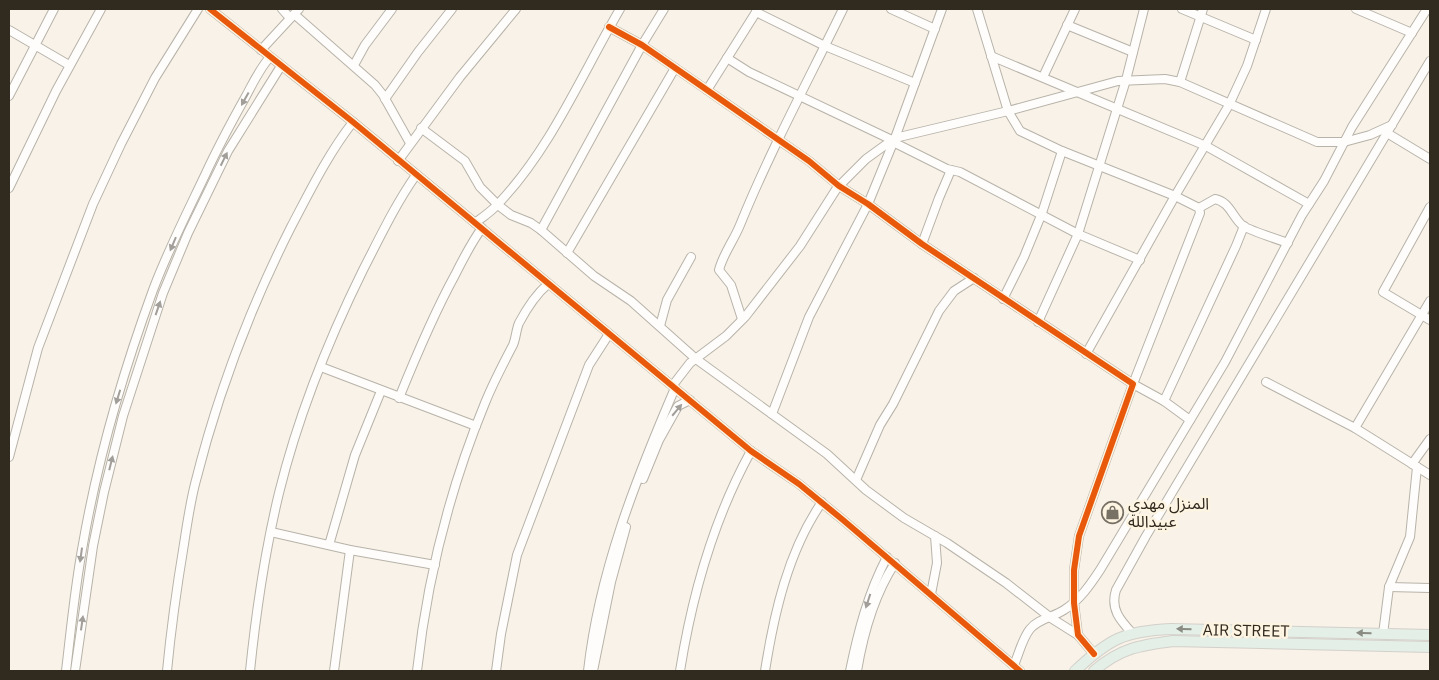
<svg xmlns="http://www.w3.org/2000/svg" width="1439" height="680" viewBox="0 0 1439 680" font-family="'IBM Plex Sans','Noto Sans Arabic',sans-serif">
<rect width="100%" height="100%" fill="#f8f2e8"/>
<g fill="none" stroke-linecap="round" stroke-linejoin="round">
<defs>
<g id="minor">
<polyline points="210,9 353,122 751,451 799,484 843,520 1020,671"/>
<polyline points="282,9 290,18"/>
<polyline points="891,9 935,29"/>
<polyline points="977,9 1008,111 1020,131 1062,151 1175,196 1199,208 1200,213 1133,384 1164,401 1190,420"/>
<polyline points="1182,9 1256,40"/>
<polyline points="1356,9 1412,33"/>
<polyline points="756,12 825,46 915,83"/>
<polyline points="294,14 375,85 383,95 410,143"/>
<polyline points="1067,25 1133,52"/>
<polyline points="609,27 642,45 707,90 809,161 839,186 868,204 922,244 1133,384 1079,536 1074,570 1074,603 1078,635 1094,654"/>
<polyline points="9,30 69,65"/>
<polyline points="261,50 299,9"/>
<polyline points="991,56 1206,146 1309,204"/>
<polyline points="727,58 749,72 892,140"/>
<polyline points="354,65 365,45 392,9"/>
<polyline points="1043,77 1075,9"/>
<polyline points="1180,82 1203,9"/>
<polyline points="707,90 758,9"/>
<polyline points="9,96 54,9"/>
<polyline points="385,99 418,52 452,9"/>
<polyline points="421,128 465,161 480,187 498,205 511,215 531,223 541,230 594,276 631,301 696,359 827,454 866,490 904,518 947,543 1006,583 1051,618 1078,635"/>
<polyline points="1387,133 1430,159"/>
<polyline points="893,142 947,169 960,172 1078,234 1140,260"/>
<polyline points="398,161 460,77 516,9"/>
<polyline points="9,188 56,91 101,9"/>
<polyline points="1430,207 1383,292 1430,320"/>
<path d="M 1199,208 L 1215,199 C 1230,202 1232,217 1243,226 C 1250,230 1279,240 1288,243"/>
<path d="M 475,223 C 483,217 492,211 499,203 C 551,148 582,74 620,9"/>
<polyline points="541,230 642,45 664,9"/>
<polyline points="922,244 939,198 951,170"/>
<polyline points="567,253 675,68"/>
<polyline points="1003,299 1024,257 1042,213 1062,151"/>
<path d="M 742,319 L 731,285 L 719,270 C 723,254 734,240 740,225 C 770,151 808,81 843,9"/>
<polyline points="1038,322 1078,234 1126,80 1144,9"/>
<polyline points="660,326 667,300 691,257"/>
<polyline points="1086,354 1175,196 1229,105 1247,66 1266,9"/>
<polyline points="321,367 476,426"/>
<polyline points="1266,382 1355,428 1430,475"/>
<polyline points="673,385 690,363 726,336 745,317 800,246 837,188 866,159 895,138 1008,111 1118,81 1165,79 1180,82 1317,142 1344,142 1370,135 1392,125"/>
<path d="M 399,398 C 416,356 433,315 455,275 C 463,259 471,243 482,228"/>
<polyline points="1164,401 1236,246 1244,226"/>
<polyline points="772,414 809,317 868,204 895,138 942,9"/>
<polyline points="1355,428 1430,301"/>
<polyline points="9,457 38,348 93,204 121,144 155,78 198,9"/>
<polyline points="1412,464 1430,439"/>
<polyline points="643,479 659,440 678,406 690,400"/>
<polyline points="856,480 880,425 893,404 939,311 954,291 974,278"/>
<polyline points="271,532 350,550 435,565"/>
<polyline points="329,545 355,455 381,391"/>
<polyline points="1389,587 1430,588"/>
<polyline points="931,594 937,563 935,536"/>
<path d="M 1132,633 C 1120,620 1110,609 1116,590 L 1146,536 L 1430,61"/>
<polyline points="1383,634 1389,587 1410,537 1417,467"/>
<path d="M 1014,665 C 1019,654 1022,639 1030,629 C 1038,619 1053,617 1064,610 C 1080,600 1090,585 1100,570 L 1225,362 L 1302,215 L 1324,181 L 1352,127 L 1427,9"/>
<path d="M 66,671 C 71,629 75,586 83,544 C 98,458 123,372 153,290 C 168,250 188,211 206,173 C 218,147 232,121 246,96 C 253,83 260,68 270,57"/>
<polyline points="75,671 93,546 104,492 123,416 163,293 188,233 228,151 281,66"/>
<path d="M 167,671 C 171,629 177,586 184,544 C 187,524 190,504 195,484 C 217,396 250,308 291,227 C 310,191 328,154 353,122"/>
<path d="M 250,671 C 256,612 265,551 279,493 C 298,416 328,341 363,270 C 380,237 395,205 416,175"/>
<polyline points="334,671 350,550"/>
<path d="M 417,671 C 427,580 450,488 485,403 C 493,383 503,364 513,345 C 516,338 516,330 519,323 C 527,308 535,295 548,284"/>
<polyline points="496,671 501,634 517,555 589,365 609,334"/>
<path d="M 588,671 C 599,572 636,479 675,388"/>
<polyline points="593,671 611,582 626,527"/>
<path d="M 680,671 C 692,596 714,518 751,451"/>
<path d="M 765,671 C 774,614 788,551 822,502"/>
<path d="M 850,671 C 858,632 868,593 887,557"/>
<path d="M 857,671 C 863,635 874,595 895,563"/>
</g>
<g id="major">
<path d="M 1075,671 C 1109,639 1124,631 1171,629 L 1430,635"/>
<path d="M 1094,671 C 1120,648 1141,645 1173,641 L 1430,647"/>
</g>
</defs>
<use href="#minor" stroke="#b8b3a9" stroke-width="10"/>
<use href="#major" stroke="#d3d0ca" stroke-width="12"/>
<use href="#minor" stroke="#fefdfc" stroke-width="8"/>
<use href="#major" stroke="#e4efe7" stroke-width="10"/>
<defs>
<g id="cycleway">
<polyline points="210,9 353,122 751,451 799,484 843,520 1020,671"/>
<polyline points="609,27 642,45 707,90 809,161 839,186 868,204 922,244 1133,384 1079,536 1074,570 1074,603 1078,635 1094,654"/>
</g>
</defs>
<use href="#cycleway" stroke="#fef4e2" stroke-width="9"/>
<use href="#cycleway" stroke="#e8590c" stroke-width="6"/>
</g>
<defs><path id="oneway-solid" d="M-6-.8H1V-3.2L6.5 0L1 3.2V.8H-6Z" transform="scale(1.25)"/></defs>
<g fill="#a29e99">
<use href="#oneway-solid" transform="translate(245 99) rotate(119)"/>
<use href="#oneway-solid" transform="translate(224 159) rotate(-64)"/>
<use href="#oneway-solid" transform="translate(173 244) rotate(113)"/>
<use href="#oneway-solid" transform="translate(158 308) rotate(-71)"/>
<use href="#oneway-solid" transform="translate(118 397) rotate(107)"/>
<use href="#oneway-solid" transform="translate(677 410) rotate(-50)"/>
<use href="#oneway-solid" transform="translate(111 463) rotate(-76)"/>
<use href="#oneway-solid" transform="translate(81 555) rotate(98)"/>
<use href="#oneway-solid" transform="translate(868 601) rotate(108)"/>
<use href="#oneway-solid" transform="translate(82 623) rotate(-82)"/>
</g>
<g fill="#8a8c83">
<use href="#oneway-solid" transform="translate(1184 629) rotate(-179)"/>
<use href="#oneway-solid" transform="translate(1364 633) rotate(-179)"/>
</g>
<defs>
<symbol id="shop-ring" viewBox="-11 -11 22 22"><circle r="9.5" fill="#fef4e2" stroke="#777065" stroke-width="1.5"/><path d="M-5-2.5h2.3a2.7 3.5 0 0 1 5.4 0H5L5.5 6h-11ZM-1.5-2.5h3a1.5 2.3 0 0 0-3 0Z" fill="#777065"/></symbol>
</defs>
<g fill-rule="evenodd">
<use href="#shop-ring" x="1100" y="500" width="25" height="25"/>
</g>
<g text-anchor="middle" stroke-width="5" stroke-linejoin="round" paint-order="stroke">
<g font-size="16" fill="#312a1f" stroke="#fef4e2" text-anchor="start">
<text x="1128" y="509">المنزل مهدي<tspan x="1128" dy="18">عبيدالله</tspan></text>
</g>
<g font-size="16" fill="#312a1f" stroke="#fef4e2">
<text transform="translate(1246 630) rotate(1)" y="6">AIR STREET</text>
</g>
</g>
<rect width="1439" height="680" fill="none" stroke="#312a1f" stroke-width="20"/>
</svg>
